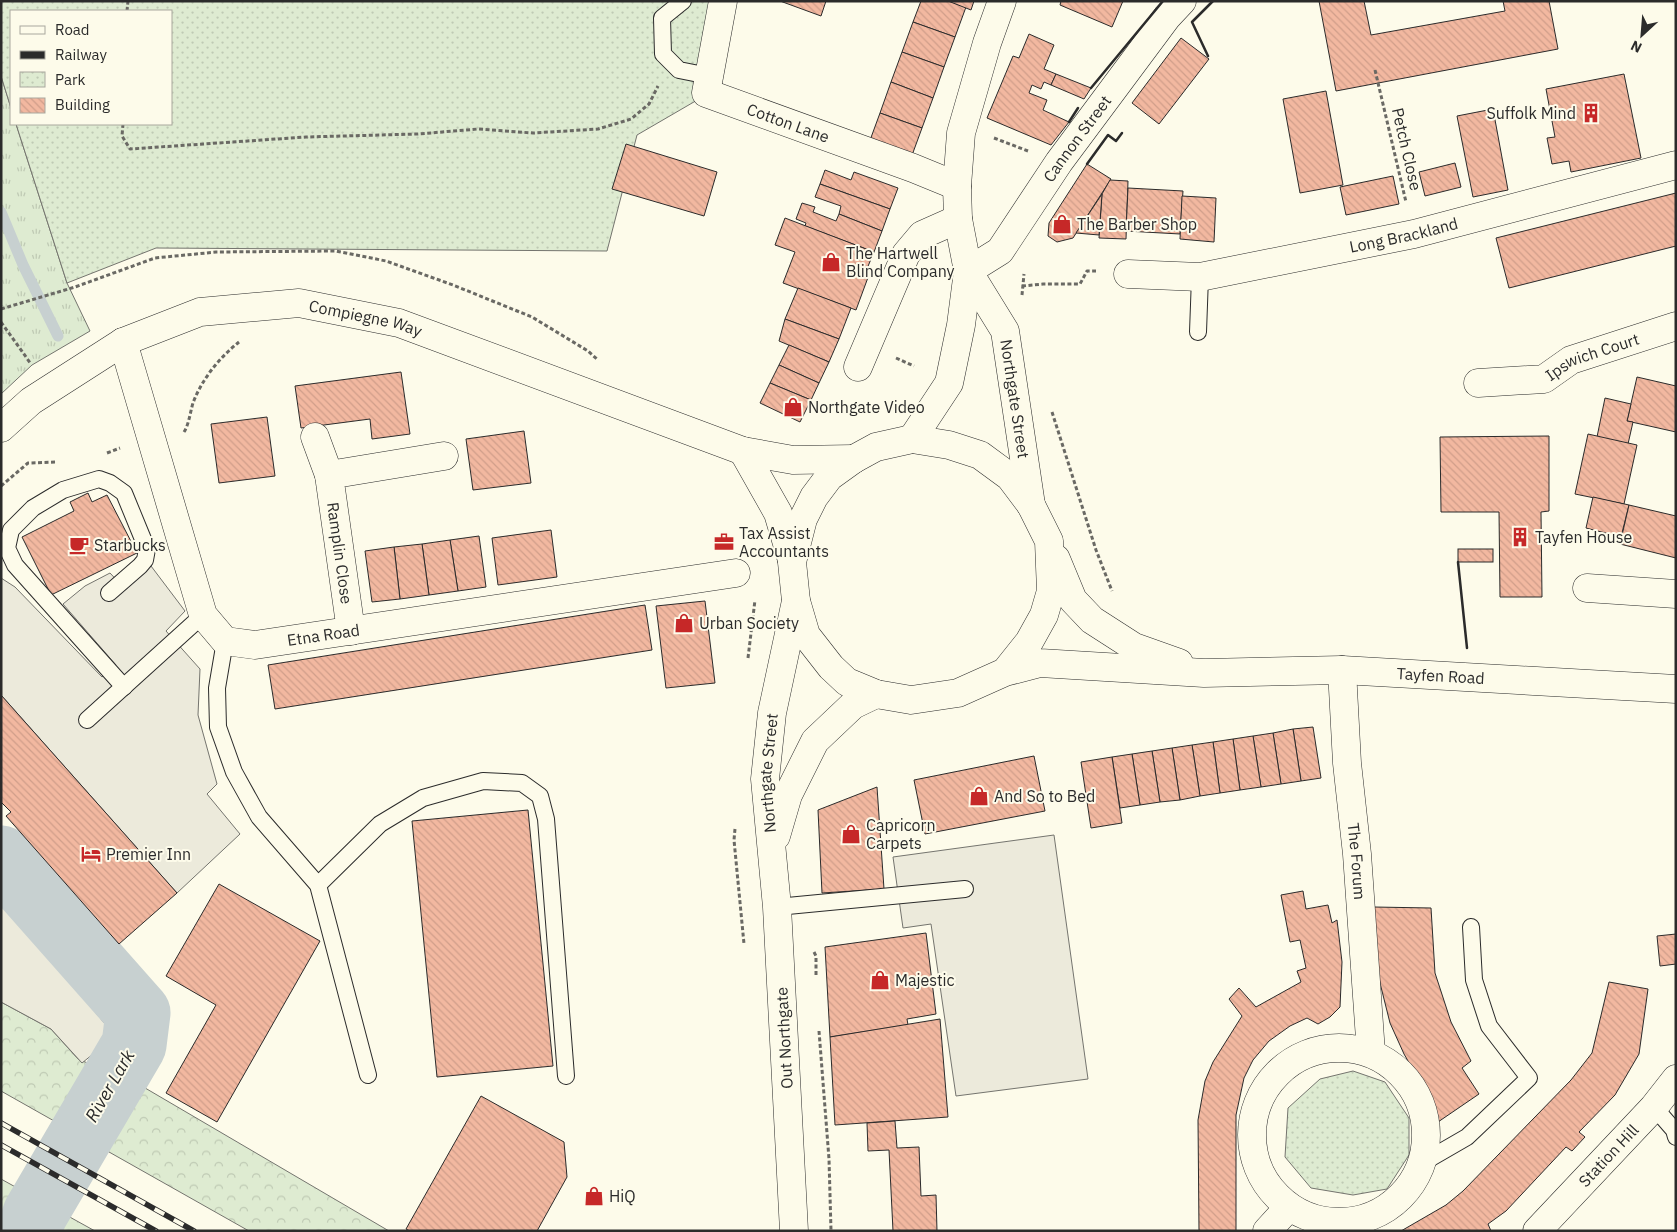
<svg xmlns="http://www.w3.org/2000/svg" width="1677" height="1232" viewBox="0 0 1677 1232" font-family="'IBM Plex Sans',sans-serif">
<defs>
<pattern id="grass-tufts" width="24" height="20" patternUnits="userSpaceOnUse" patternTransform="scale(1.25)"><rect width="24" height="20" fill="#deebd1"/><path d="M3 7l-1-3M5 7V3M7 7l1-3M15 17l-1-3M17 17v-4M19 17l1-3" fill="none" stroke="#bfcab4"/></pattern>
<pattern id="forest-crowns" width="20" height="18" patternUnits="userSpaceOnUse" patternTransform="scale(1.25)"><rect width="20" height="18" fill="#deebd1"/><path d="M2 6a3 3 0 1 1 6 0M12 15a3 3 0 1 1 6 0" fill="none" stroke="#bfcab4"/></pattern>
<pattern id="park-dots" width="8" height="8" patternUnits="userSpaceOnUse" patternTransform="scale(1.25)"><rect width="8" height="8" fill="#deebd1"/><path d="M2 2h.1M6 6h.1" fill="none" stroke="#bfcab4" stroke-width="1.8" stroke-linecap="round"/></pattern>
<pattern id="building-back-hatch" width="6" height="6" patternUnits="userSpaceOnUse" patternTransform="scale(1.25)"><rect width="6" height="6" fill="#f2b8a0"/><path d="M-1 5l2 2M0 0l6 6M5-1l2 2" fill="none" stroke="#d09e8a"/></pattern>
</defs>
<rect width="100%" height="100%" fill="#fdfbea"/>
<polygon fill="url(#grass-tufts)" stroke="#74746e" points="1,76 11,108 11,124 16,124 67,283 90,331 32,365 1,394"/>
<g fill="url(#forest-crowns)" stroke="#74746e">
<polygon points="1,1002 51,1029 78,1059 140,1085 389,1231 249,1231 1,1091"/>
<polygon points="1,1179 95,1231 1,1231"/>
</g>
<g fill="url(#park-dots)" stroke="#74746e">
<polygon points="1,1 716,1 699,99 637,135 607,251 156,248 67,283 16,124 171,124 171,11 11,11 11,108 1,76"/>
<polygon points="1353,1071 1385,1082 1409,1118 1409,1155 1387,1189 1353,1195 1311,1188 1285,1157 1288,1108 1320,1079"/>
</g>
<g fill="#eceadb" stroke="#74746e">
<polygon points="151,566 185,611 166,631 200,669 198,715 217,784 207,794 240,834 177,893 1,695 1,578 15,587 102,677 116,665 63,604 85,586 110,573 125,589"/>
<polygon points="1054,835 1088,1079 956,1096 931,924 903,928 893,857"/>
<polygon points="1,898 115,1036 82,1063 51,1029 1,1002"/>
</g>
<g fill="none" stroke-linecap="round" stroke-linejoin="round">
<polyline stroke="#c7d0d0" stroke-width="11" points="1,212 23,265 58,336"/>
<polyline stroke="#c7d0d0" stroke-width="65" points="1,858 138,1013 134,1045 35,1214 29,1231"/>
</g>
<g fill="url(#building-back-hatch)" stroke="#2b2b2b">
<polygon points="780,1 826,1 821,16"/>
<polygon points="921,1 949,1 966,7 955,37 913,22"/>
<polygon points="948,1 974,1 971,10"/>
<polygon points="1061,1 1123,1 1112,27 1060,5"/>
<polygon points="1319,1 1364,1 1371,35 1505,11 1503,1 1549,1 1558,49 1336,91"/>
<polygon points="913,22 955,37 944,67 902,52"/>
<polygon points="1029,34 1054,45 1044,69 1056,74 1051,85 1044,82 1041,89 1032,85 1029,93 1047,100 1043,110 1069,122 1051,145 987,118 1013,56 1019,58"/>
<polygon points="1181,38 1209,59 1159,124 1132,103"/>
<polygon points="902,52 944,67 933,98 891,82"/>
<polygon points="1056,74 1091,88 1084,99 1051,85"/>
<polygon points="1624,74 1641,158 1571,172 1569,161 1552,164 1547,138 1555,137 1546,89"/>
<polygon points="891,82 933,98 922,128 880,113"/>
<polygon points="1326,91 1343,185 1300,193 1283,99"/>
<polygon points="1493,109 1508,190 1473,197 1457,116"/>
<polygon points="880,113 922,128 911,158 869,143"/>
<polygon points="626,144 717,172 704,216 612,189"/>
<polygon points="1455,163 1461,187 1425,196 1419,172"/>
<polygon points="1087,164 1111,179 1073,238 1057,242 1048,236 1049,223"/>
<polygon points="825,170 851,180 854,172 898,188 890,209 820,184"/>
<polygon points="1393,176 1399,204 1346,215 1340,187"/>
<polygon points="1110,180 1128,181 1126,239 1099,238 1102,194"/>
<polygon points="820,184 890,209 882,231 839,214 841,206 815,197"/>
<polygon points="1128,188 1183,191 1180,234 1126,231"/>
<polygon points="1676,193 1676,246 1509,288 1496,238"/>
<polygon points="1102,194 1099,235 1076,233"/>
<polygon points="1182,196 1216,198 1214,242 1180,239"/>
<polygon points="802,203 815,207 813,212 836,221 839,214 882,231 874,252 805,226 806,223 796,219"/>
<polygon points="785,218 874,252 866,271 870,272 856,310 783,283 795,252 775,245"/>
<polygon points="798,288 851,308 839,339 785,319"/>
<polygon points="785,319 839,339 829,362 779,341"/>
<polygon points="789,345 829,362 819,383 779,365"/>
<polygon points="779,365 819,383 811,400 770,383"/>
<polygon points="401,372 410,434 372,439 370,419 301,428 295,386"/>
<polygon points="1637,377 1676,386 1676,432 1627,421"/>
<polygon points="770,383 811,400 800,422 760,403"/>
<polygon points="1605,398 1631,404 1627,421 1633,422 1628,444 1597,437"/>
<polygon points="267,417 275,476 219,483 211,424"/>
<polygon points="524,431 531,483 473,490 466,439"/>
<polygon points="1588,434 1637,445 1624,504 1575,494"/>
<polygon points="1549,436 1549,511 1541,512 1542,597 1500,597 1499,512 1441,512 1440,437"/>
<polygon points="88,493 92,502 107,495 137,553 51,595 22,537 74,511 70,502"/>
<polygon points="1593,497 1629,505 1621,537 1586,528"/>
<polygon points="1629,505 1676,516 1676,558 1620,544"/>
<polygon points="551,530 557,577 498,585 492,538"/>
<polygon points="479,536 486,587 458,591 450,540"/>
<polygon points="450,540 458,591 429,595 422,544"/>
<polygon points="422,544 429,595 400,599 394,547"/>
<polygon points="394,547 400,599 372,602 365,551"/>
<rect x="1458" y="549" width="35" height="13"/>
<polygon points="705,601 715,683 666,688 656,606"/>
<polygon points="645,605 652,650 275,709 268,665"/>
<polygon points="1,695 177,893 119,944 6,816 11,812 1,802"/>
<polygon points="1313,727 1321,778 1301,781 1293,729"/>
<polygon points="1293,729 1301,781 1281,784 1273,733"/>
<polygon points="1273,733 1281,784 1261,787 1253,736"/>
<polygon points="1253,736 1261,787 1240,790 1233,739"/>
<polygon points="1233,739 1240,790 1220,793 1213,742"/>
<polygon points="1213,742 1220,793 1200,796 1192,745"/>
<polygon points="1192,745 1200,796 1180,800 1172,748"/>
<polygon points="1172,748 1180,800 1160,802 1152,751"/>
<polygon points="1152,751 1160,802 1140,805 1132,754"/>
<polygon points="1132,754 1140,805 1120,808 1112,757"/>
<polygon points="1034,756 1045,811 925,834 914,780"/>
<polygon points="1112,757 1122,823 1091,828 1081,762"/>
<polygon points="877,787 884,889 822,893 818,810"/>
<polygon points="528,810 553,1066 437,1077 412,821"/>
<polygon points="219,884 320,941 217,1122 166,1093 216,1005 166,976"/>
<polygon points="1303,891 1306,909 1328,905 1332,923 1337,920 1342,962 1340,1007 1330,1017 1318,1024 1307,1018 1290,1026 1269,1041 1253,1060 1244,1078 1236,1115 1236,1231 1199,1231 1198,1120 1205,1081 1213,1062 1242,1016 1229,999 1239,988 1256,1007 1301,982 1297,971 1306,968 1300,940 1290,942 1281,895"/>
<polygon points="1374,907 1431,908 1435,973 1451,1022 1471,1061 1462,1068 1479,1094 1438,1122 1425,1102 1430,1099 1404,1054 1390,1023 1380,983 1373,943"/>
<polygon points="926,933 936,1014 907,1019 908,1025 830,1037 825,947"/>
<polygon points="1676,934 1676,964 1660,966 1657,936"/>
<polygon points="1609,982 1648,989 1639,1054 1615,1095 1579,1132 1585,1137 1572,1151 1566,1147 1506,1211 1488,1224 1491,1231 1401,1231 1446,1205 1463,1191 1571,1080 1592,1053"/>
<polygon points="940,1019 948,1117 835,1125 830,1037"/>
<polygon points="481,1096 564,1142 567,1177 537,1231 410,1231 406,1229"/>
<polygon points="895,1121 897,1148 919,1147 921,1196 936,1195 937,1231 893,1231 889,1150 868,1151 867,1123"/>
</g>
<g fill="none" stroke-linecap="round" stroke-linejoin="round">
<defs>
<g id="service">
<polyline points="683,1 662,18 663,54 679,70 709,76"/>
<polyline points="1198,332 1200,277"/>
<polyline points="109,593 140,566 145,560 147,549 124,493 110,483 99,479 63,490 33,508 11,530 7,548 15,565 124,687"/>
<polyline points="225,641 217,688 218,727 234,772 259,817 318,885 368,1075"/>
<polyline points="87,720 203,615"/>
<polyline points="318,885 380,824 423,798 483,781 522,783 540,796 546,819 566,1076"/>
<polyline points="777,907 965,889"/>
<polyline points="1654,1107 1674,1130 1676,1137"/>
<polyline points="1422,1163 1467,1137 1529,1078 1489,1026 1474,980 1471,927"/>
</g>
<g id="minor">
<path id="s1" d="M 723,1 L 706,93 L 913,168 L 957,186"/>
<path id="s2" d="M 968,271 L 1000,251 L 1059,162 L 1167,17 L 1182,1"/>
<path id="s3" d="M 1128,274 L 1200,277 L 1414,234 L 1676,165"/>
<path id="s4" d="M 123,342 L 203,615 L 225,641 L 255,645 L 736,573"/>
<polyline points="858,367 906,254 922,235 958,219"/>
<path id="s5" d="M 1478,383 L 1544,379 L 1571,360 L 1676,326"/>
<polyline points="315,437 329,475"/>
<polyline points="1587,588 1676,594"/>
<polyline points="351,631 329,475 444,456"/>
<path id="s6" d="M 1342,670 L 1347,763 L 1357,854 L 1371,1053"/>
<circle cx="1339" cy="1135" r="87"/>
<polyline points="1267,1231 1289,1207"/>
</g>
<g id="tertiary">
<path id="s7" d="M 968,271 L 1005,331 L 1031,505"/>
<polyline points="912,439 949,383 961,325 968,271 958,219 957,186 961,133 987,43 1002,1"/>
<path id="s8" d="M 1537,1231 L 1654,1107 L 1676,1079"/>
</g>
<g id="primary">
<path id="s9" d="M 1,428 L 31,401 L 123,342 L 200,312 L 299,303 L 399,323 L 743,451 L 793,460 L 854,459"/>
<polyline points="743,451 778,513 792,560"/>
<polyline points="1056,559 1073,600 1092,620 1134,647 1179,663"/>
<path id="s10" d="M 1005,672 L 1029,642 L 1044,615 L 1051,591 L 1049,541 L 1031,505 L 1010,477 L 980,455 L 949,445 L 912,439 L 876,447 L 854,459 L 829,477 L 814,497 L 803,519 L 792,562 L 796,601 L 806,635 L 831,667 L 847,682 L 876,694 L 911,700 L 958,693 L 1005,672 L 1040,663 L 1204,673 L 1342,670 L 1676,689"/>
<polyline points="776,836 788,795 815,741 853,705 876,694"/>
<path id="s11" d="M 794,1231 L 777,907 L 765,779 L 772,713 L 796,601"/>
</g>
</defs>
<use href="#service" stroke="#2b2b2b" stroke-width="18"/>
<use href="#minor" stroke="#2b2b2b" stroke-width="29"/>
<use href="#tertiary" stroke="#2b2b2b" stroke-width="29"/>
<use href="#primary" stroke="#2b2b2b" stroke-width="29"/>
<g stroke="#6a6964" stroke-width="3" stroke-dasharray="4 2.5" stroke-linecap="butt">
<polyline points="127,11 128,1"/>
<polyline points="1375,70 1406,202"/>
<polyline points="123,124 122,136 130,149 306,137 418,134 478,129 533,133 598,129 631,119 649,104 658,86"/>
<polyline points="994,138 1028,151"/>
<polyline points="1022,286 1043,284 1080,284 1087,271 1096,271"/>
<polyline points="1022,295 1024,274"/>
<polyline points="1,309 75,287 155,258 216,252 336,251 386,261 453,285 532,317 588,351 598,360"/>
<polyline points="1,322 31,364"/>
<polyline points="896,358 914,366"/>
<polyline points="1052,412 1096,550 1112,591"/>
<path d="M 184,432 C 189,424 190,413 193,403 C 202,379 219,358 239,342"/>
<polyline points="107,453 120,448"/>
<polyline points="1,486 28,463 57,462"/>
<polyline points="748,658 755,600"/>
<polyline points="735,829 734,840 744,944"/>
<polyline points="814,952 816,956 816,975"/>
<polyline points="819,1031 829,1159 831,1231"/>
</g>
<use href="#service" stroke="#fdfbea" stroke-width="16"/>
<use href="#minor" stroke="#fdfbea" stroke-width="28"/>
<use href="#tertiary" stroke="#fdfbea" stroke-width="28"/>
<use href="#primary" stroke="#fdfbea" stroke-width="28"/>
<defs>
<g id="rail">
<polyline points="1,1123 194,1231"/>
<polyline points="1,1145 156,1231"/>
</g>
</defs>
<use href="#rail" stroke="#2b2b2b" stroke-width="5.5"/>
<use href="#rail" stroke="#fdfbea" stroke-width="4" stroke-dasharray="11" stroke-linecap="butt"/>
<g stroke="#2b2b2b" stroke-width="2.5">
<polyline points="1208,56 1192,22 1213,1"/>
<polyline points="1091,88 1163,1"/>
<polyline points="1069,122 1078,108"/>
<polyline points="1087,164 1108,135 1116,141 1122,133"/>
<polyline points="1458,562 1467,648"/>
</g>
</g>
<defs>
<symbol id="building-bare" viewBox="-9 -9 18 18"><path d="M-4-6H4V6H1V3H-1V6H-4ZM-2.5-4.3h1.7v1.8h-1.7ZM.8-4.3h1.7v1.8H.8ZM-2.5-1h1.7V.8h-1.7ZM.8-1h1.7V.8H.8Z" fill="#c62828" stroke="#fdfbea" stroke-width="2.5" paint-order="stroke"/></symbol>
<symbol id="shop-bare" viewBox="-9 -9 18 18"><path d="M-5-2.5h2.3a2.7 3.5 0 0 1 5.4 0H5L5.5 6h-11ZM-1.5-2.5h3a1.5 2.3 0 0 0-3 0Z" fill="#c62828" stroke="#fdfbea" stroke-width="2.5" paint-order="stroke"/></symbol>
<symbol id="office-bare" viewBox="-9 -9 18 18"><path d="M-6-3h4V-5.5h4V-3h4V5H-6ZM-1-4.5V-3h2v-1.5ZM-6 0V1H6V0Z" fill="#c62828" stroke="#fdfbea" stroke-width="2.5" paint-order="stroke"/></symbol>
<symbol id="cafe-bare" viewBox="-9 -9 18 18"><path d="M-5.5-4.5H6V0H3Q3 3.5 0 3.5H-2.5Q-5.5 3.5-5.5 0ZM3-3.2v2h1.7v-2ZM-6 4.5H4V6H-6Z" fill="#c62828" stroke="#fdfbea" stroke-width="2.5" paint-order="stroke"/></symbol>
<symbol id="hotel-bare" viewBox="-9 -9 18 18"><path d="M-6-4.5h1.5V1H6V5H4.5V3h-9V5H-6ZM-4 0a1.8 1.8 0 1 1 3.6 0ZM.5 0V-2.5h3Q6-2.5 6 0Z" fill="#c62828" stroke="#fdfbea" stroke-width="2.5" paint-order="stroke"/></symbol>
</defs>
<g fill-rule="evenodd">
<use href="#building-bare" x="1577" y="99" width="28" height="28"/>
<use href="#shop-bare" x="1048" y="210" width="28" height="28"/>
<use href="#shop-bare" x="817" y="248" width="28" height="28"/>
<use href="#shop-bare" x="779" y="393" width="28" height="28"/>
<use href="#building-bare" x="1506" y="523" width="28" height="28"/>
<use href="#office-bare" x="710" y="528" width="28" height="28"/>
<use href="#cafe-bare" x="65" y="531" width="28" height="28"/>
<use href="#shop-bare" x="670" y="609" width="28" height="28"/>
<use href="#shop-bare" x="965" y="782" width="28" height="28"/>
<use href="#shop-bare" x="837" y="820" width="28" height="28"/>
<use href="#hotel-bare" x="77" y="840" width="28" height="28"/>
<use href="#shop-bare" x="866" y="966" width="28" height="28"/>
<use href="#shop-bare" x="580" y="1182" width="28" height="28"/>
</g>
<g text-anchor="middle" stroke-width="4" stroke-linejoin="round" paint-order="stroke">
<g font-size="16" fill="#2b2b2b" stroke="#fdfbea" text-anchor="start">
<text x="1576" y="119" text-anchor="end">Suffolk Mind</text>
<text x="1077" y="230">The Barber Shop</text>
<text x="846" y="259">The Hartwell<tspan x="846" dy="18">Blind Company</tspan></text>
<text x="808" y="413">Northgate Video</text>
<text x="739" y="539">Tax Assist<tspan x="739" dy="18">Accountants</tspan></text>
<text x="1535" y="543">Tayfen House</text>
<text x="94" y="551">Starbucks</text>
<text x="699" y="629">Urban Society</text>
<text x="994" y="802">And So to Bed</text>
<text x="866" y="831">Capricorn<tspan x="866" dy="18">Carpets</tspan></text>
<text x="106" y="860">Premier Inn</text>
<text x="895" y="986">Majestic</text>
<text x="609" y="1202">HiQ</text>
</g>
<g font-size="16" fill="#2b2b2b" stroke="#fdfbea">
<text dy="6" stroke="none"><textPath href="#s1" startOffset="181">Cotton Lane</textPath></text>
<text dy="6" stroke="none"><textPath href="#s2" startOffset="174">Cannon Street</textPath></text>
<text transform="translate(1407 149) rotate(77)" y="6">Petch Close</text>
<text dy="6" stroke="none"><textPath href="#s3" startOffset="280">Long Brackland</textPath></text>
<text dy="6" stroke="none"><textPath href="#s9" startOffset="400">Compiegne Way</textPath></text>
<text dy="6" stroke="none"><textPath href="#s5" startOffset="120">Ipswich Court</textPath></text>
<text dy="6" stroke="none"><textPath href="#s7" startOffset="139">Northgate Street</textPath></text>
<text transform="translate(340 553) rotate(82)" y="6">Ramplin Close</text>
<text dy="6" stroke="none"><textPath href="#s4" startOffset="418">Etna Road</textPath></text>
<text dy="6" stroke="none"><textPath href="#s10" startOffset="1254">Tayfen Road</textPath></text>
<text dy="6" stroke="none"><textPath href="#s11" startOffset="459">Northgate Street</textPath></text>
<text dy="6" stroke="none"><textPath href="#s6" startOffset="192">The Forum</textPath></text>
<text transform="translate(784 1038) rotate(-93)" y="6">Out Northgate</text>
<text dy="6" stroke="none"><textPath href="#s8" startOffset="104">Station Hill</textPath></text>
</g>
<g font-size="18" font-style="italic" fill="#2b2b2b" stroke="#fdfbea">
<text transform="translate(110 1086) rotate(-60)" y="6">River Lark</text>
</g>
</g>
<rect width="1677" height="1232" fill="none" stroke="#2b2b2b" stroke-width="5"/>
<rect x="10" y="10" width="162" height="115" fill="#fdfbea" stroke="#a9a89e"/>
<rect x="20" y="26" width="25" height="8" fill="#fdfbea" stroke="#a9a89e"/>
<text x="55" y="35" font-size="15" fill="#2b2b2b">Road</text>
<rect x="20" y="51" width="25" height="8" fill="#2b2b2b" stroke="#a9a89e"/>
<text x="55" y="60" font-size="15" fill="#2b2b2b">Railway</text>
<rect x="20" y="72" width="25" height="15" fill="url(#park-dots)" stroke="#a9a89e"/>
<text x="55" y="85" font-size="15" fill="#2b2b2b">Park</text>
<rect x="20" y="98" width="25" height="15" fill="url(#building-back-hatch)" stroke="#a9a89e"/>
<text x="55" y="110" font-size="15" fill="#2b2b2b">Building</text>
<g transform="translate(1642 35) rotate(206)" stroke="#fdfbea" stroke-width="4" paint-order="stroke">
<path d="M0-4L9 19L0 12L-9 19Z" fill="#2b2b2b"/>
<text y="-8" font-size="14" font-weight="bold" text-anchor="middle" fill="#2b2b2b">N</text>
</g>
</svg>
